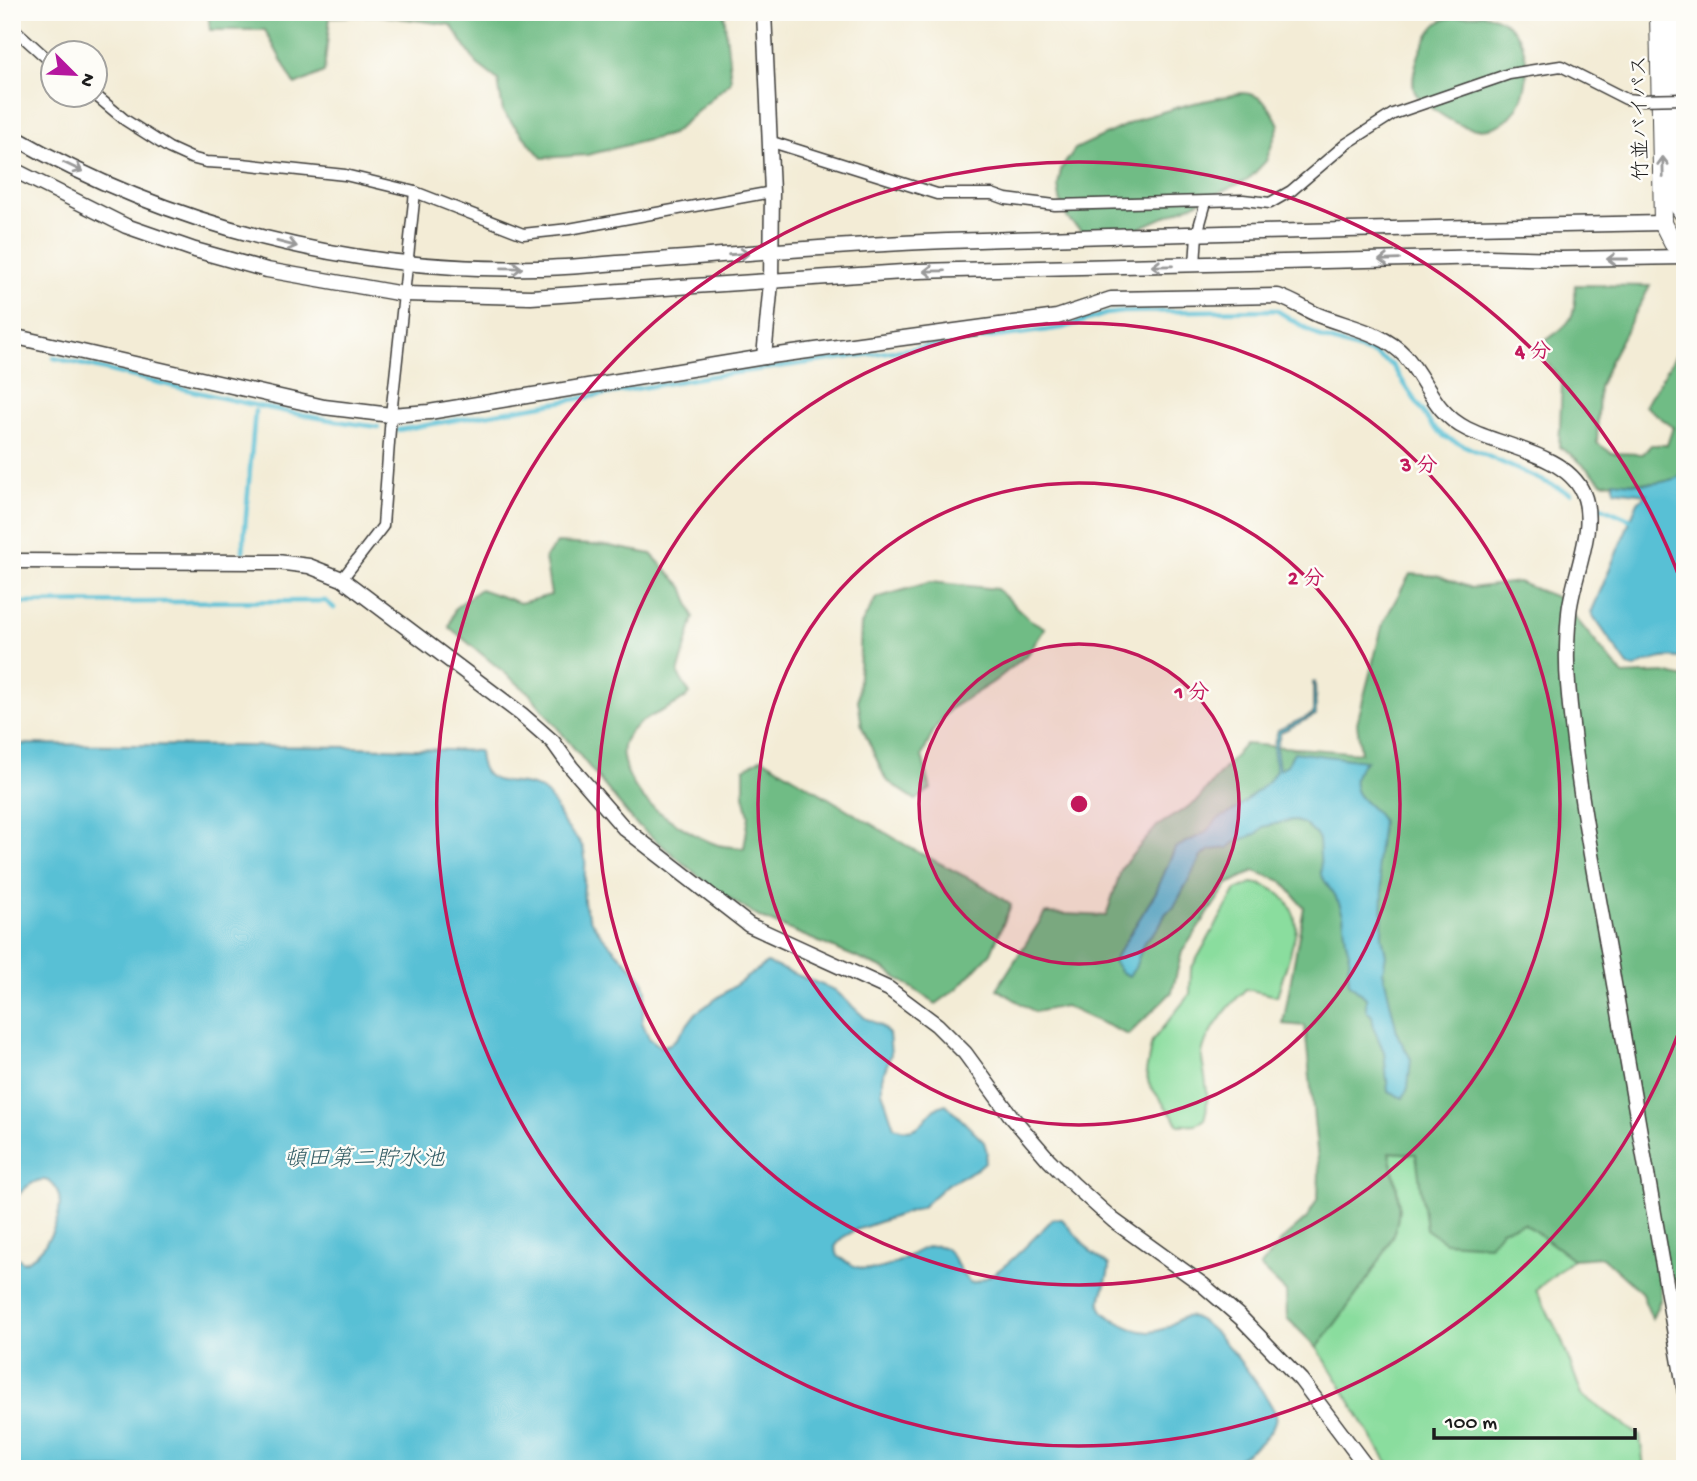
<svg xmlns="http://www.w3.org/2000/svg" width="1697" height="1481" viewBox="0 0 1697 1481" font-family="'Gochi Hand','Klee One',sans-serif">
<rect width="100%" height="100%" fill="#fdfcf7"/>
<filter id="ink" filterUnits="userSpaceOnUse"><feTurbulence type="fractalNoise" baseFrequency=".0143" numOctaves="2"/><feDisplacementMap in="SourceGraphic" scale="14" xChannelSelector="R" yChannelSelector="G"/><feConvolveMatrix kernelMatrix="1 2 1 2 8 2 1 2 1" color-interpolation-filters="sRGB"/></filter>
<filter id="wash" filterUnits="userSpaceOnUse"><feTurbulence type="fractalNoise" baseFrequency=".00686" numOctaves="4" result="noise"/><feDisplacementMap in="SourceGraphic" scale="28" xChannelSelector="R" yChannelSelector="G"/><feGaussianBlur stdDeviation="1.57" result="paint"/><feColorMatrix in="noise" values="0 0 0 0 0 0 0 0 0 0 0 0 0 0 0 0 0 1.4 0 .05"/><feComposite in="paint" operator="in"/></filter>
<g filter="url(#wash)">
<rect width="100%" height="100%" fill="#f3ecd6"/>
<g fill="#8add9e" stroke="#537c5d" stroke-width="2">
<path d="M 1252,883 C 1275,885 1294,901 1296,926 C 1297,937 1281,982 1277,996 L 1246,989 C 1232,1002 1200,1039 1202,1059 C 1205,1081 1211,1098 1204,1120 L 1196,1124 L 1179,1125 L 1149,1084 L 1146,1072 L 1152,1041 L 1190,994 L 1191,969 L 1236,890 Z"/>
<path d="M 1388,1152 L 1416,1154 L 1501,1230 L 1524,1223 L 1573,1259 L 1536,1290 L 1560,1336 L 1582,1395 L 1640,1436 L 1644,1469 L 1392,1469 C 1365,1430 1344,1387 1317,1348 C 1339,1316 1394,1252 1398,1216 C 1401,1195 1394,1173 1388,1152 Z"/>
</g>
<g fill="#6fbc85" stroke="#466c50" stroke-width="2">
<polygon points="208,12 724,12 731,81 672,134 587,155 542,158 503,112 498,80 476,63 451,25 377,15 330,17 324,72 295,85 265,30 210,30"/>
<path d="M 1483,14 C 1559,24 1531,178 1439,113 C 1431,108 1419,101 1415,92 C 1408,75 1425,30 1441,21 C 1453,15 1471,16 1483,14 Z"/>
<path d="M 1242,93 C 1262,93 1272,109 1279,125 L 1266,161 L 1248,180 L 1119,237 L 1083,232 L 1068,219 L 1061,205 L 1058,186 L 1061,169 L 1075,149 L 1141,118 L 1190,104 Z"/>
<path d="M 1575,285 L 1650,286 L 1613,355 L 1599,387 L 1597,443 L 1612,453 L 1643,454 L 1651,445 L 1667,445 L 1673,427 L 1645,406 L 1685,340 L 1685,474 C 1656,490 1633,479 1603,483 L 1572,455 L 1559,447 L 1562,383 L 1537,347 C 1566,325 1577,325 1575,285 Z"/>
<path d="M 557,543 L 609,546 L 651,554 L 683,587 L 694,617 L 678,674 L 690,694 C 670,713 640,713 625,740 C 616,758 634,790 648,803 C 664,817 697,838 718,845 C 726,847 736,847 744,848 L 749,816 L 744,795 L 744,769 L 762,758 L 914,850 L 984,886 L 1011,905 L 991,953 L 958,988 L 936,1004 L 884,969 L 759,917 L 714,889 L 634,822 L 529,693 L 449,627 L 455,608 L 480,589 L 520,603 L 551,595 L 545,558 Z"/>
<path d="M 1410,574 L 1439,576 L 1471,588 L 1518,582 L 1559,598 L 1623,675 L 1664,673 L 1685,678 L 1685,1314 L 1679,1281 L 1660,1280 L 1661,1298 L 1652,1319 L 1641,1292 L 1602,1257 L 1573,1259 L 1524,1223 L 1501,1230 L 1489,1245 L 1445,1242 L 1426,1229 L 1416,1154 L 1389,1152 C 1392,1173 1401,1194 1398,1216 C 1394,1252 1339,1317 1317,1348 L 1287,1318 L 1286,1292 L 1260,1267 L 1283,1239 L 1307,1218 L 1318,1198 L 1319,1172 L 1305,1026 L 1283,1024 L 1304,907 L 1282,881 L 1254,871 L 1228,884 L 1182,952 L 1172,992 L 1128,1035 L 1065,1006 L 1035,1012 L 997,989 L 1045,913 L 1106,916 L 1122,867 L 1157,826 L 1196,802 L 1245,744 L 1361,753 L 1357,723 L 1383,623 Z"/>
<polygon points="931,582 997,589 1029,619 1045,628 1028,654 995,681 950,709 934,730 922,756 931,789 916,800 886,780 862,727 858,700 861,625 876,598"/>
</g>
<g fill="#58c0d5" stroke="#3a6e78" stroke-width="2">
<path d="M 1685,474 L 1685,659 C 1666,655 1652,659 1635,668 L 1628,666 L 1591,613 L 1638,502 L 1646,494 L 1614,490 L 1614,481 C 1640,484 1662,487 1685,474 Z"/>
<path d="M 1313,682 L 1315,682 L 1316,715 L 1281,732 L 1276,748 L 1279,769 L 1287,765 L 1294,752 L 1366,761 C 1361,765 1359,768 1356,774 C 1348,798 1374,804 1382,821 L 1377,864 L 1383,891 L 1382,936 L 1386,955 L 1383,971 L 1398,1036 L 1411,1059 L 1408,1088 L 1403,1098 L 1388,1092 L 1384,1052 L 1374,1029 L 1372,1016 L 1366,1010 L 1366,998 L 1349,983 L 1348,969 L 1350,956 L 1346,942 L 1343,915 L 1339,903 L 1321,875 L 1319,840 L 1315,834 L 1304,824 L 1292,820 L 1263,827 L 1257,834 L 1237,841 L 1228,848 L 1210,850 L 1201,857 L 1174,907 L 1166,913 L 1158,928 L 1144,942 L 1135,968 L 1129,976 L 1121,972 L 1113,961 L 1156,892 L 1175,848 L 1205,833 L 1217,820 L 1235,810 L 1269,781 L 1276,770 L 1273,748 L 1278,730 L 1313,714 Z"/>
<path d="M 12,744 L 352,747 L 479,751 C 481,801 529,769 550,798 C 557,807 559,818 566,826 C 574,837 584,842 585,857 C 587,874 580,893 586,910 C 596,937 626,958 643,980 L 646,990 L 642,1022 L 649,1038 L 661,1047 L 670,1044 L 677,1038 L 696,1013 L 767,963 L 835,990 L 865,1018 L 880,1025 L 889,1034 L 891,1054 L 882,1078 L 882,1091 L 894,1127 C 926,1139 922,1109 946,1104 L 984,1142 L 987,1152 L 985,1162 L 977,1169 L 946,1185 L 922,1207 L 856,1230 L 842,1238 L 835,1247 L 838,1256 C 887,1296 916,1233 945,1248 C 954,1253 958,1273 971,1283 C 999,1279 1032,1239 1053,1219 L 1062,1219 L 1092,1253 L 1109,1265 C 1110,1279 1098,1294 1101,1307 C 1103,1314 1111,1318 1117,1321 C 1130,1329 1148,1336 1163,1329 C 1172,1326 1181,1314 1192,1317 C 1216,1323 1264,1391 1276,1414 C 1276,1439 1241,1456 1222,1469 L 12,1469 L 12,1253 L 23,1262 C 44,1257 66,1214 58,1193 C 47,1165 20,1189 12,1204 Z"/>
</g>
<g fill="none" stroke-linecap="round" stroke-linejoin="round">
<g stroke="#58c0d5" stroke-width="4.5">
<path d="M 54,358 C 161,382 268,413 378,427"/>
<polyline points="398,430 704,377 1062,328 1106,314 1123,312 1276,310 1322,338 1374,354 1392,365 1432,426 1445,437 1570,493"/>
<polyline points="1599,506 1631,520"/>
<polyline points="243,551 255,411"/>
<polyline points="12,603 326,601 334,608"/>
</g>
</g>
</g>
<g filter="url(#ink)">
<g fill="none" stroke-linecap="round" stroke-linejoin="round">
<defs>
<g id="minor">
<polyline points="12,27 52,63"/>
<polyline points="94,94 125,120 169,148 191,158 206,162 242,164 345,175 415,192 523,234 569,229 772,192"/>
<polyline points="772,142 937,194 992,194 1006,199 1055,205 1243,200 1270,203 1291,191 1346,144 1393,114 1509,74 1561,66 1626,99 1637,100"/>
<polyline points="1195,265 1197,234 1206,202"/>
<polyline points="342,579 383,526 391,415 415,192"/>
</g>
<g id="tertiary">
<path d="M 12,136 C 171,227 354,273 536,268 C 573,268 609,263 645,261 C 738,254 830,246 923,242 C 1169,233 1416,228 1663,223"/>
<polyline points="12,169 126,226 195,250 267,270 403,294 531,297 918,271 1490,257 1561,259 1685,257"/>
<path d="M 12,336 L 324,407 L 391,415 L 429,412 L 764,357 L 1057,317 L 1111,299 L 1278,296 C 1293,301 1304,309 1318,315 C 1348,327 1383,332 1405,356 C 1428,382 1433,412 1467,429 C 1502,447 1566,454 1583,493 C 1598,527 1572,578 1569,613 C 1567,636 1566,662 1568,684 C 1576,781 1595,877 1612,972 C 1636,1112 1660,1252 1685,1392"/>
<polyline points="764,357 771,282 772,192 764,12"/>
<polyline points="12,561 277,562 309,566 342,579 521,714 553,742 571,767 624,828 749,925 889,989 937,1025 965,1053 1011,1116 1049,1160 1073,1184 1113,1220 1203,1285 1241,1318 1301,1380 1368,1469"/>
</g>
<g id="trunk">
<polyline points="1659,12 1663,223 1673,243 1685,251"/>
<polyline points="1675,12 1678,205 1685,216"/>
</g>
</defs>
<use href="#minor" stroke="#3c3b38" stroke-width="13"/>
<use href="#tertiary" stroke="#3c3b38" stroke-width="17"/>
<use href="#trunk" stroke="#3c3b38" stroke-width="20"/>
<use href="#minor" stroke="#fff" stroke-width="10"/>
<use href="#tertiary" stroke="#fff" stroke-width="14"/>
<use href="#trunk" stroke="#fff" stroke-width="18"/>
<defs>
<polyline id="minor-bridge" points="1637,100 1685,99"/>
</defs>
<use href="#minor-bridge" stroke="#3c3b38" stroke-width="13" stroke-linecap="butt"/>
<use href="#minor-bridge" stroke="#fff" stroke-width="10"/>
</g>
<defs><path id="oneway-shaft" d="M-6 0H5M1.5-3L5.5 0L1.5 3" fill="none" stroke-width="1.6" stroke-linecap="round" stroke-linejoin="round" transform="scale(1.75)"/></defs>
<g stroke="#999">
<use href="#oneway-shaft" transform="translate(73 167) rotate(26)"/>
<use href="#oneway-shaft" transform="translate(1663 167) rotate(-91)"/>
<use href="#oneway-shaft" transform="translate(287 244) rotate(14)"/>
<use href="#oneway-shaft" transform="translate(739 254) rotate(-4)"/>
<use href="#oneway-shaft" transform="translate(1617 259) rotate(-180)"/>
<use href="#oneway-shaft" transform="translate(1389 260) rotate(178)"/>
<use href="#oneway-shaft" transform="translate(1162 266) rotate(179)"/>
<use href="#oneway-shaft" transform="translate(512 268) rotate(1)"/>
<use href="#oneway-shaft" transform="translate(934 271) rotate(179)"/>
</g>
</g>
<circle cx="1079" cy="804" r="160" fill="#c2185b" fill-opacity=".12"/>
<g fill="none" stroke="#c2185b" stroke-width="3.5">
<circle cx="1079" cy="804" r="160"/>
<circle cx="1079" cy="804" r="321"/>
<circle cx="1079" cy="804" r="481"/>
<path d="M1684 1018A642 642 0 1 1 1684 590"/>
</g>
<g text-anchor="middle" stroke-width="5" stroke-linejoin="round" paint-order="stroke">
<g font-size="21" fill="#1c1c1c" stroke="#fdfcf7">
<text transform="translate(1639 118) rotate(-91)" y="7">竹並バイパス</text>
</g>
<g font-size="23" font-style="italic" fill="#345e66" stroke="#fdfcf7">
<text x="364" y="1165">頓田第二貯水池</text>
</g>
</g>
<circle cx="1079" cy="804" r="10" fill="#c2185b" stroke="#fdfcf7" stroke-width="3.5"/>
<g font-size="21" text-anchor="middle" font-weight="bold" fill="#c2185b" stroke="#fdfcf7" stroke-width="5" stroke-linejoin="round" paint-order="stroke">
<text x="1533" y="357">4 分</text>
<text x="1419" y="471">3 分</text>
<text x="1306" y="584">2 分</text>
<text x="1192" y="698">1 分</text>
</g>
<rect width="1697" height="1481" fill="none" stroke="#fdfcf7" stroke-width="42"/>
<g transform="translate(74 74) rotate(114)"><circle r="33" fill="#fdfcf7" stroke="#a3a29f" stroke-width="2"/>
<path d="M0-5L12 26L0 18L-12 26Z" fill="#b5179e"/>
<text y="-10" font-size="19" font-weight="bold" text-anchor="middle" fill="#1c1c1c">N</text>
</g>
<path d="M1434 1428v10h201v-10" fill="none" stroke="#1c1c1c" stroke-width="3.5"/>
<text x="1445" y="1428" font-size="21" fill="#1c1c1c" stroke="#fdfcf7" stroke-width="5" paint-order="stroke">100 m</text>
</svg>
